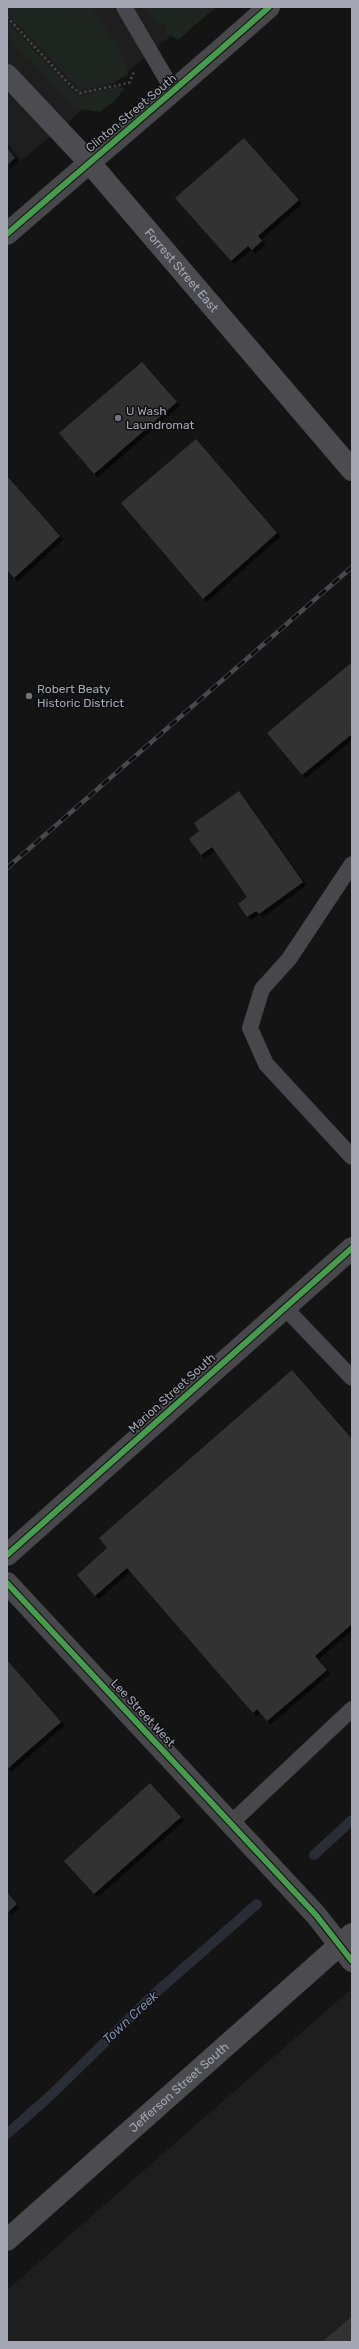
<svg xmlns="http://www.w3.org/2000/svg" width="359" height="2349" viewBox="0 0 359 2349" font-family="Rubik,sans-serif">
<defs>
<filter id="shadow"><feDropShadow dx="3.5" dy="3.5" stdDeviation="0" flood-color="#0009"/></filter>
</defs>
<rect width="100%" height="100%" fill="#141414"/>
<g fill="#1e1e1f">
<polygon points="7,7 205,7 21,161 7,142"/>
<polygon points="350,1990 352,1992 352,2342 7,2342 7,2290"/>
</g>
<g fill="#1e2420">
<path d="M 7,7 L 93,7 C 101,28 128,53 128,74 C 120,81 87,92 78,88 L 7,12 Z"/>
<polygon points="144,7 216,7 178,40 165,32 166,26 155,20"/>
<polygon points="7,22 78,97 118,86 124,89 115,100 100,112 75,108 7,35"/>
</g>
<g fill="none" stroke-linecap="round" stroke-linejoin="round">
<g stroke="#2a2d36" stroke-width="10">
<polyline points="314,1855 352,1820"/>
<polyline points="7,2134 51,2095 153,1995 257,1904"/>
</g>
</g>
<g fill="#323233" filter="url(#shadow)">
<polygon points="244,138 299,200 258,236 262,241 252,250 248,246 231,261 175,198"/>
<polygon points="7,148 15,158 7,165"/>
<polygon points="142,362 177,402 94,474 59,433"/>
<polygon points="196,439 277,533 203,599 121,503"/>
<polygon points="7,476 60,536 14,578 7,570"/>
<polygon points="351,663 352,734 302,775 267,733"/>
<polygon points="239,791 303,882 259,914 256,911 247,917 238,904 247,897 212,847 201,855 189,839 199,831 194,823"/>
<polygon points="292,1370 352,1439 352,1624 315,1656 327,1670 267,1721 257,1709 253,1713 127,1568 95,1596 77,1575 107,1548 99,1538"/>
<polygon points="7,1660 61,1722 7,1769"/>
<polygon points="150,1783 181,1817 94,1894 64,1861"/>
<polygon points="7,1892 17,1904 7,1913"/>
<polygon points="352,2316 352,2342 322,2342 336,2330"/>
</g>
<g fill="none" stroke-linecap="round" stroke-linejoin="round">
<polyline stroke="#4a4a4e" stroke-width="2.5" stroke-dasharray="2 3" stroke-linecap="butt" points="7,17 71,86 80,93 129,83 134,72"/>
<g stroke="#48484c" stroke-width="16">
<polyline points="124,7 174,92"/>
<polyline points="352,864 289,959 262,989 250,1028 266,1064 352,1157"/>
<polyline points="285,1308 352,1378"/>
<polyline points="231,1823 352,1709"/>
</g>
<g stroke="#48484c" stroke-width="22">
<polyline points="7,1555 352,1248"/>
<polyline points="7,1583 316,1915 352,1961"/>
</g>
<path stroke="#48484c" stroke-width="22" d="M 7,234 C 94,158 183,84 269,7"/>
<g stroke="#4c4c50" stroke-width="22">
<path id="s1" d="M 7,75 L 89,162 L 352,470"/>
<path id="s2" d="M 7,2240 L 352,1934"/>
</g>
<defs>
<polyline id="rail" points="7,868 352,567"/>
</defs>
<use href="#rail" stroke="#49494d" stroke-width="4.5"/>
<use href="#rail" stroke="#0e0e10" stroke-width="3" stroke-dasharray="9" stroke-linecap="butt"/>
<defs>
<g id="cycleway">
<path d="M 7,234 C 94,158 183,84 269,7"/>
<polyline points="7,1555 352,1248"/>
<polyline points="7,1583 316,1915 352,1961"/>
</g>
</defs>
<use href="#cycleway" stroke="#0e0e10" stroke-width="8"/>
<use href="#cycleway" stroke="#469c4c" stroke-width="6"/>
</g>
<g fill="#72737c" stroke="#0e0e10" stroke-width="1.5">
<circle cx="118" cy="418" r="4"/>
<circle cx="29" cy="696" r="4"/>
</g>
<g text-anchor="middle" stroke-width="3" stroke-linejoin="round" paint-order="stroke">
<g font-size="12" fill="#a5a6b4" stroke="#0e0e10">
<text transform="translate(131 113) rotate(-40)" y="4">Clinton Street South</text>
<text dy="4" stroke="none"><textPath href="#s1" startOffset="262">Forrest Street East</textPath></text>
<text transform="translate(172 1393) rotate(-42)" y="4">Marion Street South</text>
<text transform="translate(143 1713) rotate(47)" y="4">Lee Street West</text>
<text dy="4" stroke="none"><textPath href="#s2" startOffset="230">Jefferson Street South</textPath></text>
</g>
<g font-size="12" fill="#a5a6b4" stroke="#0e0e10" text-anchor="start">
<text x="126" y="415">U Wash<tspan x="126" dy="14">Laundromat</tspan></text>
<text x="37" y="693">Robert Beaty<tspan x="37" dy="14">Historic District</tspan></text>
</g>
<g font-size="13" font-style="italic" fill="#7e8bad" stroke="#0e0e10">
<text transform="translate(130 2017) rotate(-43)" y="5">Town Creek</text>
</g>
</g>
<rect width="359" height="2349" fill="none" stroke="#a5a6b4" stroke-width="16"/>
</svg>
